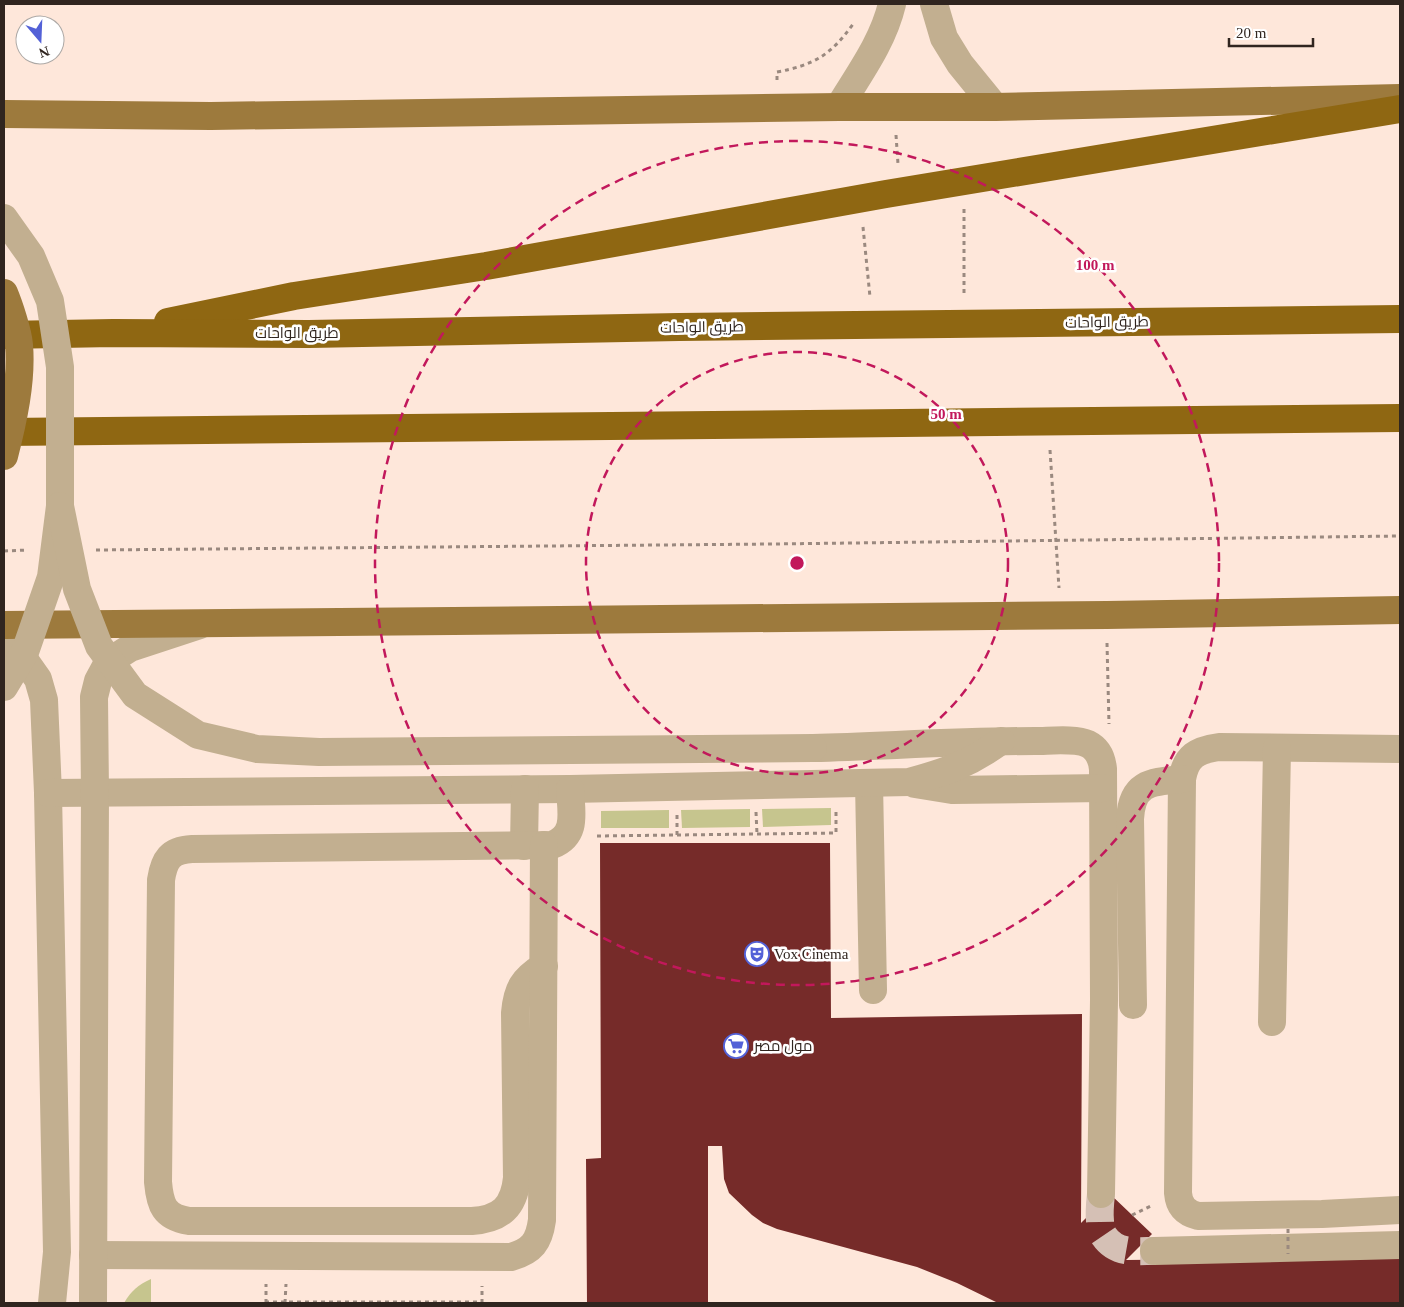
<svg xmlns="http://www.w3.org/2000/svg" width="1404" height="1307" viewBox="0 0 1404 1307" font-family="'Times New Roman',Cairo,serif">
<rect width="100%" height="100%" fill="#fee7da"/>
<g fill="#c6c58e">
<polygon points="831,808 831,825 763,827 762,809"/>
<polygon points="750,809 750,827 682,828 681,810"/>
<polygon points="669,810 669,828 601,828 601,811"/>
<path d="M 151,1279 L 151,1303 L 124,1303 C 131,1291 138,1285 151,1279 Z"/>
</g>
<polygon fill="#762b29" points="600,843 830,843 831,1018 1082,1014 1081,1223 1110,1194 1152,1234 1126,1260 1400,1257 1400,1303 998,1303 957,1283 917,1267 777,1229 763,1223 752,1215 729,1193 724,1179 722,1146 708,1146 708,1303 587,1303 586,1159 601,1158"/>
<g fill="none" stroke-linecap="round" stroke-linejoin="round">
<path stroke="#d5c0b5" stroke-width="28" stroke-dasharray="28 14" stroke-linecap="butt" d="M 1101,1194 C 1100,1203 1099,1212 1100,1221 C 1100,1227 1101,1232 1104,1236 C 1116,1254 1135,1251 1154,1251"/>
<g stroke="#9a897f" stroke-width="3" stroke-dasharray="4 4" stroke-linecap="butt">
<path d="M 777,80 L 777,72 C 814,65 831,55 853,24"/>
<polyline points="896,135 898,164"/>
<polyline points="964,209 964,295"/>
<polyline points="863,227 870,297"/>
<polyline points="1050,450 1059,588"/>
<polyline points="96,550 773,544 1400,536"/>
<polyline points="4,551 27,550"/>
<polyline points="1107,643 1109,724"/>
<polyline points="756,812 757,834"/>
<polyline points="677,815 677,835"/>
<polyline points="597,836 836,833 836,812"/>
<polyline points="1132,1215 1153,1205"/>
<polyline points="265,1302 482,1302"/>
<polyline points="266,1303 266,1284"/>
<polyline points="285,1303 286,1284"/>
<polyline points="482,1303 482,1286"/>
</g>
<g stroke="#c2af90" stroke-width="28">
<polyline points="934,4 944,38 960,64 995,107"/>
<path d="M 839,107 C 859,74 883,42 892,4"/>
<polyline points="4,650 8,651 26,662 38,679 44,700 48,793 57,1252 52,1303"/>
<path d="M 813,748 C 887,746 961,741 1035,741 C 1050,741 1075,738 1088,744 C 1098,749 1102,759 1103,769 L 1104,1000 L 1101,1194"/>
<path d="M 1400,749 L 1219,747 C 1197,750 1186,756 1182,779 L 1178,1193 C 1179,1206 1186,1213 1198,1216 L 1322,1214 L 1400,1210"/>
<polyline points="869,783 873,990"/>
<polyline points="915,784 952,790 1103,788"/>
<path d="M 48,793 L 570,789 L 909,782 C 946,772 969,764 1001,741"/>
<polyline points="524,846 525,789"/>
<path d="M 544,966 C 523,979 517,989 515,1013 L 517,1178 C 514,1207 501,1219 472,1221 L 189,1221 C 164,1217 160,1205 158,1182 L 161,880 C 164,860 170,850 192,849 L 552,845 C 578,835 571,812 570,789"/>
<path d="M 1133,1005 L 1130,819 C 1132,782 1151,782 1182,779"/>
<polyline points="1272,1022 1277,748"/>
<polyline points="1154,1251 1400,1245"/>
<path d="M 93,1255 L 511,1257 C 532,1251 539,1242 542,1220 L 544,845"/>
<polyline points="93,1303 95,793 94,697 98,681 105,668 116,657 130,648 200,625"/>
</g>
<g stroke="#9d7a3d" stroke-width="28">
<polyline points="4,114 211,116 839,107 995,107 1400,98"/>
<polyline points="4,625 1107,615 1400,610"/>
</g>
<g stroke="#8f6712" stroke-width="28">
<polyline points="168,322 294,296 486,266 886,194 1400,109"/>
<polyline points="4,335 113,333 309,334 679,327 1400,319"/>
<polyline points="4,432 1400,418"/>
</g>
<polyline stroke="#9a897f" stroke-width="3" stroke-dasharray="4 4" stroke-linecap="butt" points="1288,1229 1288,1254"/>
<g stroke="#c2af90" stroke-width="28">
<polyline points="4,218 31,256 50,301 60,367 60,506 51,577 25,652 4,687"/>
<polyline points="60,506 77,589 99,646 135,695 198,735 257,749 319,752 813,748"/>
</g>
<path stroke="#9d7a3d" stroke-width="28" d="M 4,293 C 9,305 18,332 19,345 C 22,381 13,421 4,456"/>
</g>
<g fill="none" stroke="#c2185b" stroke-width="2.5" stroke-dasharray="9 6">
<circle cx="797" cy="563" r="211"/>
<circle cx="797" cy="563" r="422"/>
</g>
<defs>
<symbol id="theatre-ring" viewBox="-11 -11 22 22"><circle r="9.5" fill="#fff" stroke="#5361d7" stroke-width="1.5"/><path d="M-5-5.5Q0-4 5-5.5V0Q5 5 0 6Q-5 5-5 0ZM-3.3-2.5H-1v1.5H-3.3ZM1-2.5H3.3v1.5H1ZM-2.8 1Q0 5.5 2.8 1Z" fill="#5361d7"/></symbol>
<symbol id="supermarket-ring" viewBox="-11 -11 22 22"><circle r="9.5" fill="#fff" stroke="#5361d7" stroke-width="1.5"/><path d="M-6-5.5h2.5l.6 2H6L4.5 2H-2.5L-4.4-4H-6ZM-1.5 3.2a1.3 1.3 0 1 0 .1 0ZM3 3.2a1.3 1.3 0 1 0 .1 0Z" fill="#5361d7"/></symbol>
</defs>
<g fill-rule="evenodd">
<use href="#theatre-ring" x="743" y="940" width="28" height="28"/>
<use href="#supermarket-ring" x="722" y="1032" width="28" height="28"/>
</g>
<g text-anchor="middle" stroke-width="5" stroke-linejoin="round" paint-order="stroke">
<g font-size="15" fill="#30251f" stroke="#fff">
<text transform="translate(1107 322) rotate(-1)" y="5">طريق الواحات</text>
<text transform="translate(702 327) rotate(-1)" y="5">طريق الواحات</text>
<text x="297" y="338">طريق الواحات</text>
</g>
<g font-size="15" fill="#30251f" stroke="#fff" text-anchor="start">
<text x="774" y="959">Vox Cinema</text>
<text x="754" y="1051">مول مصر</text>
</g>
</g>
<circle cx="797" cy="563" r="8" fill="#c2185b" stroke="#fff" stroke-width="2.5"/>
<g font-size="15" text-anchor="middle" font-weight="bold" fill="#c2185b" stroke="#fff" stroke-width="5" stroke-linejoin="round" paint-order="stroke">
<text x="1095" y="270">100 m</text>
<text x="946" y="419">50 m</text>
</g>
<rect width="1404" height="1307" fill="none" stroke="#30251f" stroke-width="10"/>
<g transform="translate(40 40) rotate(161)"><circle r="24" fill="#ffffff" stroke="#aca8a5"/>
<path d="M0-4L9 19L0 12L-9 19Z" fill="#5361d7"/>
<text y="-8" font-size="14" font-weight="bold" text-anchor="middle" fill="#30251f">N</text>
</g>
<path d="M1229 38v8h84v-8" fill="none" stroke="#30251f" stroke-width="2.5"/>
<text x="1236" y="38" font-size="15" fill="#30251f" stroke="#ffffff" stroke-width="4" paint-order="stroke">20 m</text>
</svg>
